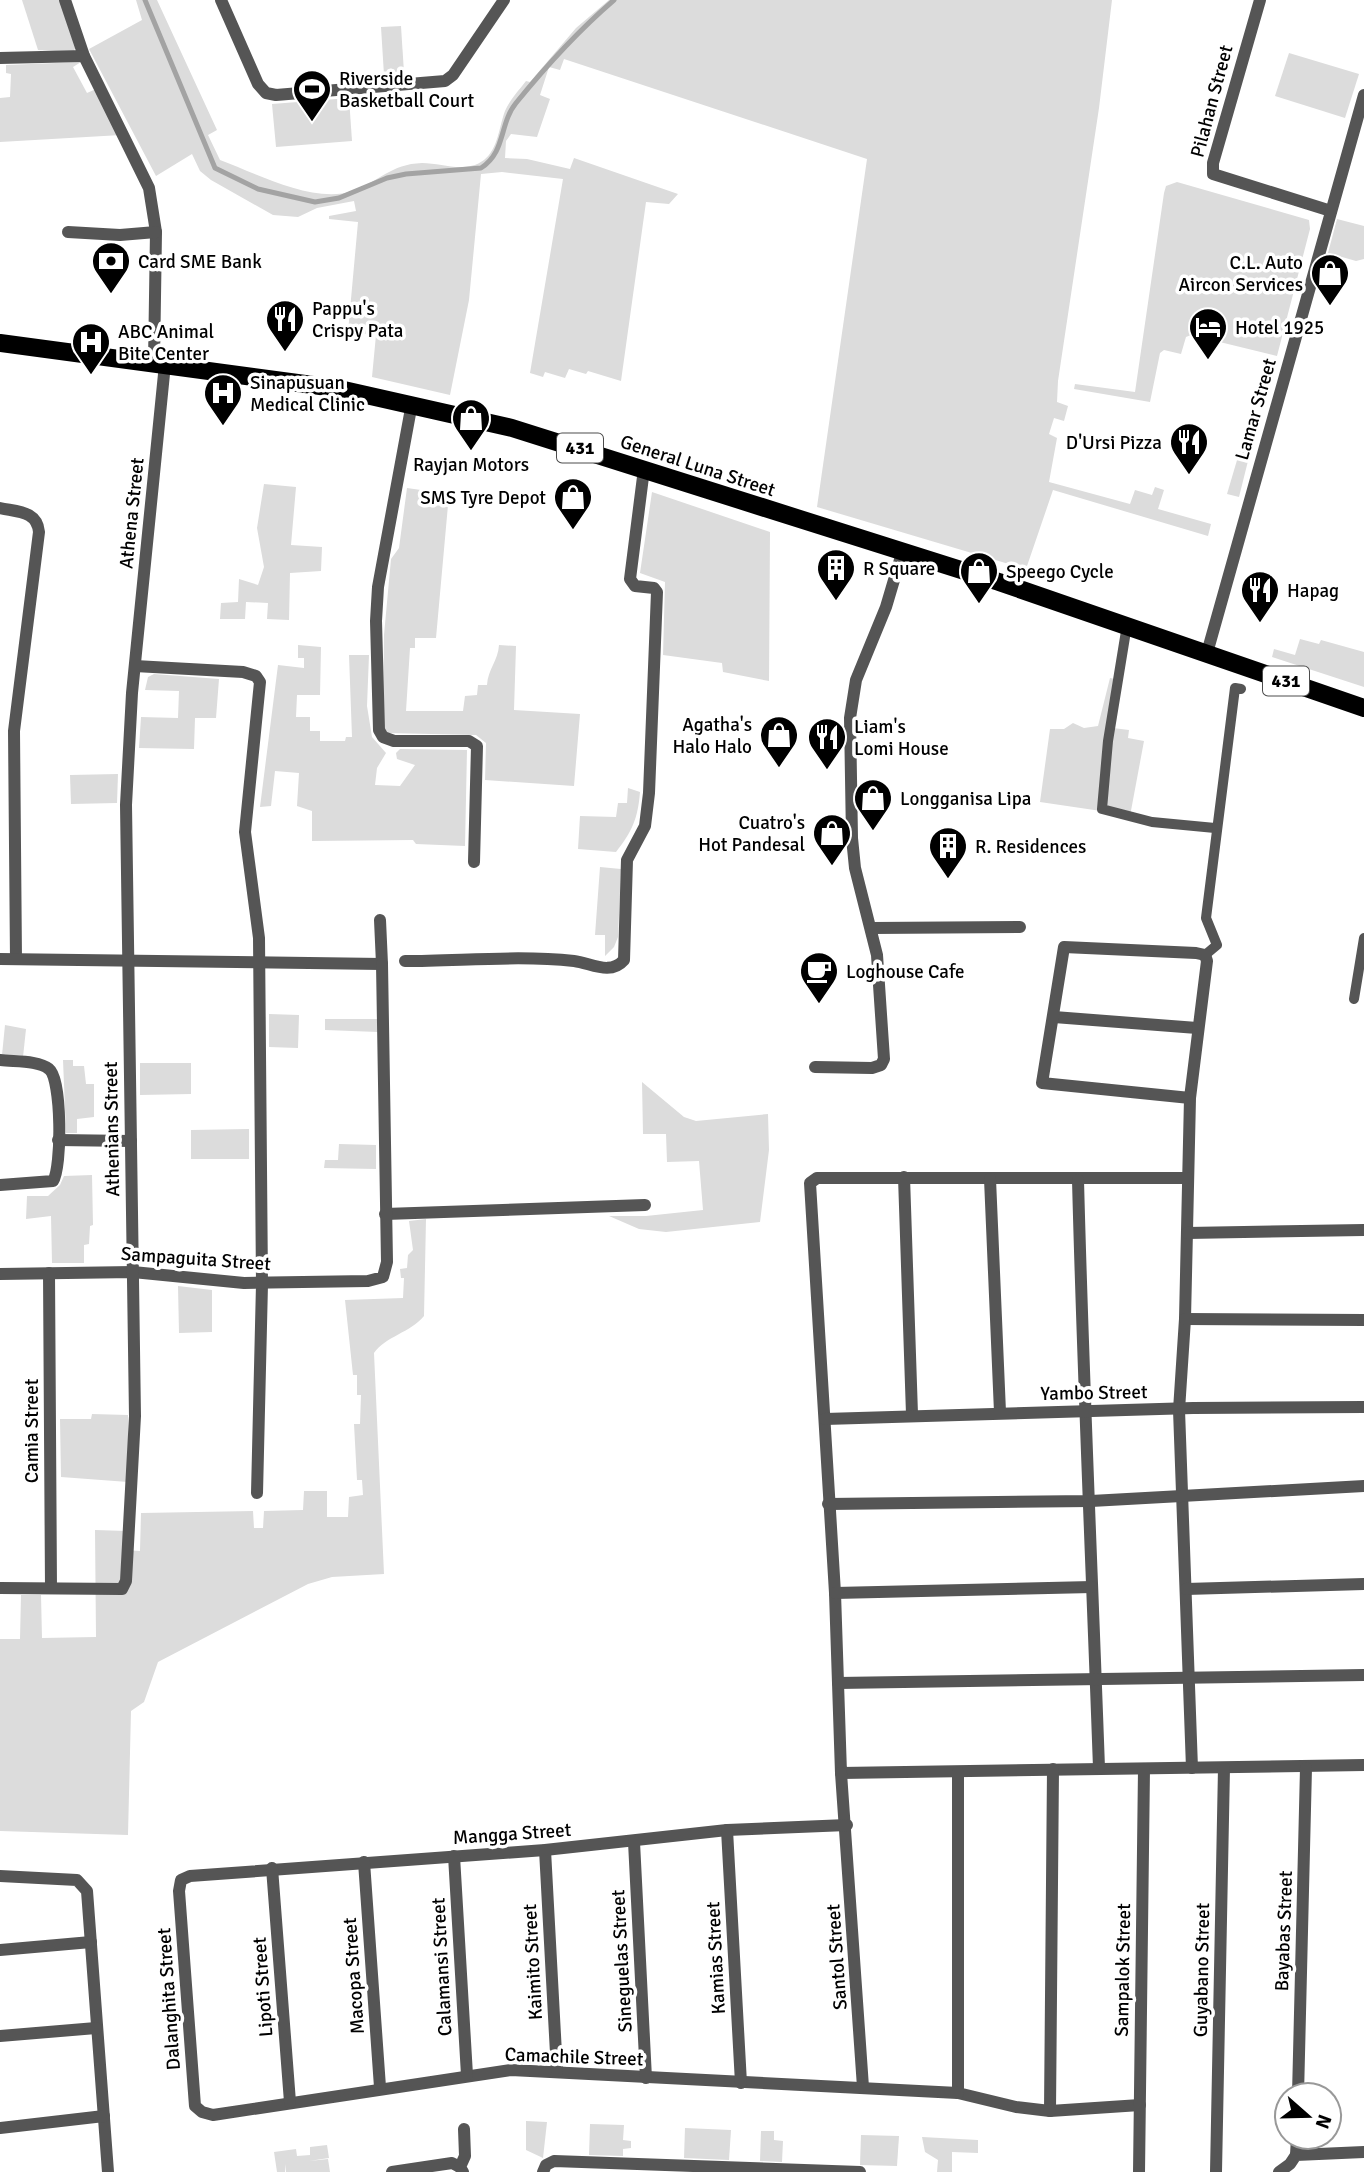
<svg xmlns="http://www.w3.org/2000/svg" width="1364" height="2172" viewBox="0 0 1364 2172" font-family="Signika,sans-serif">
<rect width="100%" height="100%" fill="#fff"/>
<g fill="#dcdcdc">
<polygon points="22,0 60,0 76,47 73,52 38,50"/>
<path d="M 136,0 L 157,0 L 217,130 L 208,135 L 220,160 C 258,174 313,204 353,191 C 378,182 391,164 422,163 C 443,163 465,174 484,160 C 498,149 499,127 505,111 C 509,101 519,90 526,81 L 530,82 L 576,28 L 609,0 L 1112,0 L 1099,108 L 1058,381 L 1057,402 L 1068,406 L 1064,421 L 1054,418 L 1049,434 L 1057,438 L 1049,482 L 1130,504 L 1135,490 L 1152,495 L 1155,487 L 1164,490 L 1158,509 L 1211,524 L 1208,536 L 1053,490 L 1026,569 L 817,507 L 867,159 L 564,59 L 560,70 L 549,67 L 540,95 L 550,99 L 537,137 L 511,134 L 506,141 L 505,158 L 527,159 L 570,169 L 574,158 L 678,194 L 669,204 L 646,202 L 621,381 L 588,371 L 586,374 L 569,369 L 565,378 L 545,372 L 543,377 L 530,373 L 563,179 L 502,172 L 481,174 L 469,300 L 450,395 L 372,377 L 376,335 L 348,332 L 358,222 L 329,219 L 329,216 L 356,211 L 354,201 L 317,208 L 298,217 L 273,215 L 211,180 L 200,171 L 192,154 L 156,176 L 89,49 L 142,20 Z"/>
<polygon points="401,26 404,73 384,75 381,27"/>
<polygon points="1289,53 1359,74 1345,118 1275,96"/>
<polygon points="81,62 73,67 87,93 96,89 121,135 0,142 0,98 10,97 11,74 6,73 6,65"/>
<polygon points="349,98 352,141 276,147 272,104"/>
<polygon points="1177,182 1309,220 1310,229 1277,356 1191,335 1186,337 1181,354 1164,350 1160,353 1150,402 1074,389 1075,384 1135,392 1164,193 1166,186"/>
<polygon points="1337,219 1364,226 1364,259 1356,261 1328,253"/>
<polygon points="1240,450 1250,453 1239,497 1227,494"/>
<polygon points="264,484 296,487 291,545 322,547 321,571 290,573 289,620 267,619 268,603 246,602 245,619 220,619 221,603 238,602 239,579 258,585 264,567 257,528"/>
<path d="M 407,488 L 449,494 L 436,638 L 415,638 L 415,648 L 410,648 L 406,711 L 463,711 L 465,696 L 477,695 L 478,685 L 487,685 C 488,669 498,661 499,645 L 516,646 L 514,710 L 580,714 L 574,786 L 485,780 L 486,743 L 476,735 L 386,733 L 383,722 L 384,635 L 391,559 L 399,548 Z"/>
<polygon points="652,492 770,532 769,681 723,672 722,663 663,655 665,582 640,573"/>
<polygon points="1300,639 1319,644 1321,640 1364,652 1364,687 1272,657 1274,649 1295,655"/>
<polygon points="298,645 321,647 320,695 297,695 296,717 310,717 310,731 320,731 320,741 345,741 346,737 352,737 349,655 369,655 367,706 372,737 386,753 377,768 375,785 400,786 415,765 397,759 396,753 400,749 467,750 465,846 416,844 413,840 312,841 312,811 297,806 299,773 275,771 271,806 260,807 278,665 304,668 304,658 298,658"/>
<polygon points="154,674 219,679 216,718 195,718 194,749 139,748 141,717 178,718 179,691 145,690 148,677"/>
<polygon points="1110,678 1115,679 1101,811 1040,802 1050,729 1064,729 1073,723 1084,728 1098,726"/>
<polygon points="1113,728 1129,730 1128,738 1144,741 1130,816 1103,809"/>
<polygon points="118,774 117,803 71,804 70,775"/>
<path d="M 628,788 L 640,792 C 638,818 632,832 616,852 L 578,849 L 580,816 L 616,817 L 618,803 L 627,803 Z"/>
<polygon points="600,867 621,869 618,937 614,947 605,956 605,935 595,935"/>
<polygon points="269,1014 299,1015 298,1048 269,1047"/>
<polygon points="325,1019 377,1019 378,1032 325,1030"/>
<polygon points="5,1025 26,1029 23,1057 2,1055"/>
<polygon points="63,1060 73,1060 73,1066 84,1066 86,1084 94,1084 94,1117 77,1119 77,1133 66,1133"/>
<polygon points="140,1063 191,1063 191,1094 140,1095"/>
<polygon points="642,1082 684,1117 696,1121 768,1114 769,1150 760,1222 666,1232 639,1229 609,1216 646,1216 703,1210 699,1161 667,1162 666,1134 643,1134"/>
<polygon points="249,1129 249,1159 191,1159 191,1130"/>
<polygon points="339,1144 376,1145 376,1169 324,1168 325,1160 338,1160"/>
<polygon points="92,1175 93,1225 90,1226 89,1244 84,1245 84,1263 52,1263 51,1216 26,1219 27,1196 48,1196 60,1185 64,1176"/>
<path d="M 426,1219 L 424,1316 C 410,1333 386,1336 374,1353 L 384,1574 L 332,1577 L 308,1584 L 158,1662 L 144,1702 L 131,1711 L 128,1835 L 0,1831 L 0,1639 L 20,1639 L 21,1595 L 41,1595 L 42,1638 L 96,1637 L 95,1530 L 126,1531 L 125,1550 L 140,1551 L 141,1513 L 253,1511 L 254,1528 L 263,1528 L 264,1511 L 303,1510 L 304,1491 L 327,1491 L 327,1517 L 348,1517 L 349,1497 L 363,1495 L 362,1480 L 357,1480 L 354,1424 L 360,1424 L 361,1395 L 357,1395 L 357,1375 L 353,1375 L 345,1300 L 403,1298 L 404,1278 L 401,1278 L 400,1269 L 407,1268 L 408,1255 L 413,1250 L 409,1221 Z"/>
<polygon points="178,1286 212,1290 212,1332 179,1333"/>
<polygon points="92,1414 128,1415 128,1482 61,1477 60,1419 91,1419"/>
<polygon points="526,2121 547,2122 543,2158 526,2150"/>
<polygon points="590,2124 624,2125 623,2140 631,2141 631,2148 623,2149 623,2156 589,2155"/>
<polygon points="685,2128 731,2130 729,2160 684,2158"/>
<polygon points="761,2131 774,2131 774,2140 783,2141 782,2162 760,2161"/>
<polygon points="861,2135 899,2136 897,2166 860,2165"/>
<polygon points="922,2137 978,2140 978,2153 952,2152 952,2172 937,2172 938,2160 925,2152"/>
<polygon points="327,2145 329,2158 309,2161 328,2159 330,2172 286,2172 285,2164 285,2172 277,2172 274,2152 296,2149 297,2156 310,2155 310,2147"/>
</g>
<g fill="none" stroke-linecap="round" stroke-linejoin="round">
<path stroke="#a3a3a3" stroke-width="5" d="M 145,0 L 215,168 L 258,189 L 315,202 L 339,198 L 387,178 L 406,174 L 481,168 C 506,152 499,124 516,103 C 546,66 578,31 614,0"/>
<g stroke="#555" stroke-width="10">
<polyline points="1127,625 1108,741 1102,809 1152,822 1215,828"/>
<polyline points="1205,955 1217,945 1206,918 1235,688 1241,689"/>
<polyline points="1354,999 1364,938"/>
</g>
<g stroke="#555" stroke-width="12">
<polyline points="65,0 84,56 149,188 156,232 154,362"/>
<polyline points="221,0 258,84 266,93 276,95 445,81 453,75 504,0"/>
<polyline points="1260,0 1213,163 1213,174 1331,211"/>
<polyline points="0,58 84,56"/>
<polyline points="68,232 120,235 156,232"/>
<polyline points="412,403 378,587 376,621 379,730 383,737 394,741 469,741 477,746 474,862"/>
<path d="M 0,508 C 18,512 37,511 39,532 L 14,731 L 16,959"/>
<polyline points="1207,653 1364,95"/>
<polyline points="135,666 243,672 256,676 260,682 245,832 259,938 262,1284 257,1493"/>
<polyline points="872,928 1020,927"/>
<polyline points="0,959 382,964 380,920"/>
<path d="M 405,961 C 461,961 519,955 574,961 C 591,963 610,976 624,960 L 627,860 L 645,826 L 649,793 L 657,592 L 654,588 L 635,586 L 630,579 L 644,469"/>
<polyline points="1054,1017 1197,1028"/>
<path d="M 0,1060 C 13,1062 38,1060 49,1069 C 62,1079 62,1168 53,1181 L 0,1185"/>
<polyline points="815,1067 872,1068 881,1065 884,1059 877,955 855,868 852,838 850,718 856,680 886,607 902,553"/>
<polyline points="1190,1098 1042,1083 1064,947 1196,953 1205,955 1207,961 1190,1098 1185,1319 1179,1410 1192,1768"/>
<polyline points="58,1140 131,1141"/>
<polyline points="904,1177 912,1414"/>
<polyline points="1187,1178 817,1178 810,1183 835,1593 841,1773 1364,1765"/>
<polyline points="990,1179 1000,1412"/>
<path d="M 1078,1180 C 1083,1376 1092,1572 1099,1768"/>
<polyline points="385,1214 645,1205"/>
<polyline points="1187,1233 1364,1230"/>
<polyline points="49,1273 51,1588"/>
<polyline points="0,1274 133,1272 244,1283 368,1281 383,1277 387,1262 382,964"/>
<polyline points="1185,1319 1364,1320"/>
<polyline points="825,1419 1193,1408 1364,1407"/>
<polyline points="828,1504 1091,1501 1364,1486"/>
<polyline points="0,1588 122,1589 126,1581 135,1416 126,805 132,693 165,364"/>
<polyline points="1186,1589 1364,1584"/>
<polyline points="835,1593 1092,1587"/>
<polyline points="838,1683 1364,1675"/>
<polyline points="1053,1769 1050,2111 1140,2105"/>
<polyline points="958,1772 958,2093 1016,2107 1050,2111"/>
<polyline points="841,1773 863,2087"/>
<polyline points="847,1825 727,1830 545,1850 190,1876 181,1880 179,1891 195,2106 202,2112 213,2115 511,2070 958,2093"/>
<polyline points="727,1830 741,2083"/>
<polyline points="634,1842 646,2078"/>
<polyline points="545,1850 557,2072"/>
<polyline points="454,1856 467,2075"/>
<polyline points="364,1862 380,2087"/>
<polyline points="272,1868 290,2102"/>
<polyline points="0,1876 77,1880 87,1891 108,2172"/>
<polyline points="0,1950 91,1942"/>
<polyline points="0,2036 96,2028"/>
<polyline points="1298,2095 1306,1768"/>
<polyline points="0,2128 104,2116"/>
<polyline points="1296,2155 1297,2137"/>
<polyline points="392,2172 452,2163 460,2167"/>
<polyline points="463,2172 460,2167 465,2156 464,2129"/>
<polyline points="543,2172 546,2165 554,2161 860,2172"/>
<polyline points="1139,2172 1144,1769"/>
<polyline points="1216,2172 1224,1768"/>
<polyline points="1279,2172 1290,2164 1296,2155 1364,2152"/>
</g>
<polyline stroke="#000" stroke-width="18" points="0,343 335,388 512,428 999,582 1364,708"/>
</g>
<defs>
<symbol id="stadium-pin" viewBox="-11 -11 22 30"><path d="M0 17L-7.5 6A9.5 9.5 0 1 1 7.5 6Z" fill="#000" stroke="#fff"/><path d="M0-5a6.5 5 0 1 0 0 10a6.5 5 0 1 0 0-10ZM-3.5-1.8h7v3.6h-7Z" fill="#fff"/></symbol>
<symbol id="bank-pin" viewBox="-11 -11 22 30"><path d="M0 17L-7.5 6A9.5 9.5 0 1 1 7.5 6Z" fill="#000" stroke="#fff"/><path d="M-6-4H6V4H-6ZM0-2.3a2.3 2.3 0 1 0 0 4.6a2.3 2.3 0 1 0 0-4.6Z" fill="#fff"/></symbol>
<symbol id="shop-pin" viewBox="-11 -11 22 30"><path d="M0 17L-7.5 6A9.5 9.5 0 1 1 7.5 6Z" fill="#000" stroke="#fff"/><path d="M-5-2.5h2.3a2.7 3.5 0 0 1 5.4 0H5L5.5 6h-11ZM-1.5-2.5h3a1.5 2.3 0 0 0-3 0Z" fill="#fff"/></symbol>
<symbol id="restaurant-pin" viewBox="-11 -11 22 30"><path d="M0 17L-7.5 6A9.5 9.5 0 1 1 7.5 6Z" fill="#000" stroke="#fff"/><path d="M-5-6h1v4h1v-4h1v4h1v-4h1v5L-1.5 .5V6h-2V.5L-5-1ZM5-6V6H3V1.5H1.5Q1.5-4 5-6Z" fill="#fff"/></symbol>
<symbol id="hotel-pin" viewBox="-11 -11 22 30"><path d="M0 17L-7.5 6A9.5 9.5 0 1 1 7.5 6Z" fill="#000" stroke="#fff"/><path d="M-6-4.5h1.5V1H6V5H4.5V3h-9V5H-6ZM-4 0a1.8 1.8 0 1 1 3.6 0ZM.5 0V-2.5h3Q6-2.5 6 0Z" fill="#fff"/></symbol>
<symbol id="hospital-pin" viewBox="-11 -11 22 30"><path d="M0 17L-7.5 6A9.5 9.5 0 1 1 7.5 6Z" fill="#000" stroke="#fff"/><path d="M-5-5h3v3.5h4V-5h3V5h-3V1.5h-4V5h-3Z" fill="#fff"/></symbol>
<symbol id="building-pin" viewBox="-11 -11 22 30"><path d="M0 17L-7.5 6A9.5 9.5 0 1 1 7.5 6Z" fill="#000" stroke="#fff"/><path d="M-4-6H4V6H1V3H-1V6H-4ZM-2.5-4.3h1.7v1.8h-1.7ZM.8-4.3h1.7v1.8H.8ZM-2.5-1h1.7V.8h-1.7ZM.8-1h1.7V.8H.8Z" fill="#fff"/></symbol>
<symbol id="cafe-pin" viewBox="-11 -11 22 30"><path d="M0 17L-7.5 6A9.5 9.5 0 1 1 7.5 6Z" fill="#000" stroke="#fff"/><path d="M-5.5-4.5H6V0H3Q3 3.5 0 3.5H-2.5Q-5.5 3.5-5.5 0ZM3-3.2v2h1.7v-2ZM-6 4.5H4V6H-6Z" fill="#fff"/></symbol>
</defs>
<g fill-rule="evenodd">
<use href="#stadium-pin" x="290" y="67" width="44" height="60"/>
<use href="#bank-pin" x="89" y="239" width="44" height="60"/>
<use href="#shop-pin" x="1308" y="251" width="44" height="60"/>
<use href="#restaurant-pin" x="263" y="297" width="44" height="60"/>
<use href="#hotel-pin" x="1186" y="305" width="44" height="60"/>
<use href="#hospital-pin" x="69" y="320" width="44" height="60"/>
<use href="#hospital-pin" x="201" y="371" width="44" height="60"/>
<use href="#shop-pin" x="449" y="396" width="44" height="60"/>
<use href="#restaurant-pin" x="1167" y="420" width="44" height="60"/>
<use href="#shop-pin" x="551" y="475" width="44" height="60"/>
<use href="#building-pin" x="814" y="546" width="44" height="60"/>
<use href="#shop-pin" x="957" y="549" width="44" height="60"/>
<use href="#restaurant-pin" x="1238" y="568" width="44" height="60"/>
<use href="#shop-pin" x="757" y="713" width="44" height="60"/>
<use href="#restaurant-pin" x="805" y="715" width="44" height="60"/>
<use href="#shop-pin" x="851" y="776" width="44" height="60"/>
<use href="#shop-pin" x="810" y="811" width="44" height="60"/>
<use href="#building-pin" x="926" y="824" width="44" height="60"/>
<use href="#cafe-pin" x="797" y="949" width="44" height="60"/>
</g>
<g text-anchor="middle" stroke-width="7" stroke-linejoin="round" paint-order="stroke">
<g fill="#fff" stroke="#4c4c4c" stroke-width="2">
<rect x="557" y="433.5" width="46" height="29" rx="5"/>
<rect x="1263" y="666.5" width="46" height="29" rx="5"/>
</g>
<g font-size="18" font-weight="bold" fill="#000">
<text x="580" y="454">431</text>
<text x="1286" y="687">431</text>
</g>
<g font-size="19" fill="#000" stroke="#fff" text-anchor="start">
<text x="339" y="85">Riverside<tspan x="339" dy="22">Basketball Court</tspan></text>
<text x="138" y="268">Card SME Bank</text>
<text x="1303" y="269" text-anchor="end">C.L. Auto<tspan x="1303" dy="22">Aircon Services</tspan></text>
<text x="312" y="315">Pappu's<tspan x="312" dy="22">Crispy Pata</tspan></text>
<text x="1235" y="334">Hotel 1925</text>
<text x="118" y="338">ABC Animal<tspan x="118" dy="22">Bite Center</tspan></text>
<text x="250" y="389">Sinapusuan<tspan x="250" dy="22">Medical Clinic</tspan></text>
<text x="1162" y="449" text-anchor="end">D'Ursi Pizza</text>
<text x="471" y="471" text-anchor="middle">Rayjan Motors</text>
<text x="546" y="504" text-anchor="end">SMS Tyre Depot</text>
<text x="863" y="575">R Square</text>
<text x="1006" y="578">Speego Cycle</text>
<text x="1287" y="597">Hapag</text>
<text x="752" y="731" text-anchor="end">Agatha's<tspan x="752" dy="22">Halo Halo</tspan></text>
<text x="854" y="733">Liam's<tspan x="854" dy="22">Lomi House</tspan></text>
<text x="900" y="805">Longganisa Lipa</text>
<text x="805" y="829" text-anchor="end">Cuatro's<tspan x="805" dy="22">Hot Pandesal</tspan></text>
<text x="975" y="853">R. Residences</text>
<text x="846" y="978">Loghouse Cafe</text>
</g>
<g font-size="19" fill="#000" stroke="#fff">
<text transform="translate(1211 101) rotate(-75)" y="7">Pilahan Street</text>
<text transform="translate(1255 409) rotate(-74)" y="7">Lamar Street</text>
<text transform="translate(698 465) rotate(18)" y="7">General Luna Street</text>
<text transform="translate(131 513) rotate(-84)" y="7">Athena Street</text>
<text transform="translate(111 1129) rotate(-91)" y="7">Athenians Street</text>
<text transform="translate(196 1258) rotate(4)" y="7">Sampaguita Street</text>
<text transform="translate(1094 1392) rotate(-1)" y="7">Yambo Street</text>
<text transform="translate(31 1431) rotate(-90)" y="7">Camia Street</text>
<text transform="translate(512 1833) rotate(-4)" y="7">Mangga Street</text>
<text transform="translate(1283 1931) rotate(-88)" y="7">Bayabas Street</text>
<text transform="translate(836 1957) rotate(-94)" y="7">Santol Street</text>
<text transform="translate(715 1958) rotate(-93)" y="7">Kamias Street</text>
<text transform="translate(621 1961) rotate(-93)" y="7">Sineguelas Street</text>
<text transform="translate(532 1962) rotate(-93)" y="7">Kaimito Street</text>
<text transform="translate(441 1967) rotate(-93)" y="7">Calamansi Street</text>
<text transform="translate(1122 1970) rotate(-89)" y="7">Sampalok Street</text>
<text transform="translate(1201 1970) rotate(-89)" y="7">Guyabano Street</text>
<text transform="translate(353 1976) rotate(-94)" y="7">Macopa Street</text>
<text transform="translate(262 1987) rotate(-94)" y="7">Lipoti Street</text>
<text transform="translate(168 1999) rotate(-94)" y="7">Dalanghita Street</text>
<text transform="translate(574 2056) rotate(2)" y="7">Camachile Street</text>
</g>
</g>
<g transform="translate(1308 2116) rotate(110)"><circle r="33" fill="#ffffff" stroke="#999999" stroke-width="2"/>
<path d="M0-5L12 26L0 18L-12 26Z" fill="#000000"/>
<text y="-10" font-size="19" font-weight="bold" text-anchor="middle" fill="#000000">N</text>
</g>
</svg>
